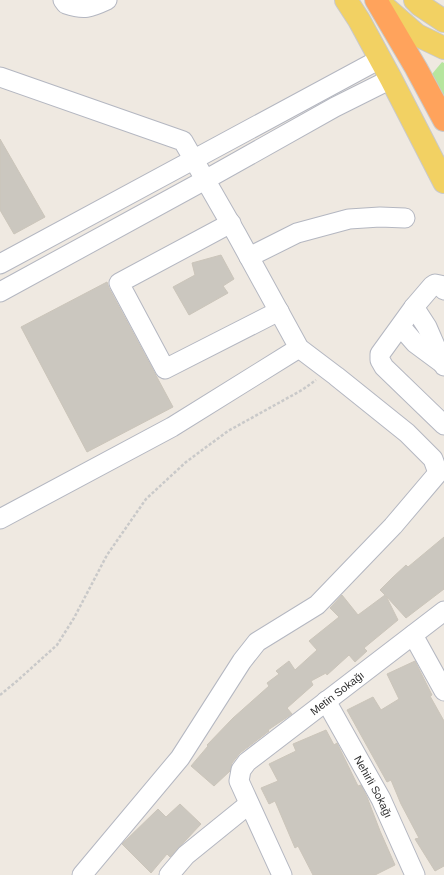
<svg xmlns="http://www.w3.org/2000/svg" width="444" height="875" viewBox="0 0 444 875" font-family="Arial,sans-serif">
<rect width="100%" height="100%" fill="#efe9e1"/>
<polygon fill="#b6e59e" points="442,62 444,63 444,96 432,74"/>
<g fill="#cbc7bf" stroke="#cbc5ba">
<polygon points="0,139 45,217 14,234 0,210"/>
<polygon points="221,255 234,279 223,286 228,293 189,315 173,287 195,275 192,263"/>
<polygon points="107,282 109,288 173,407 87,452 21,327"/>
<polygon points="444,537 444,589 406,618 386,596 398,620 364,648 367,651 355,662 349,655 327,675 326,673 311,681 313,685 287,708 292,714 268,730 269,731 240,753 232,763 230,771 214,786 191,766 208,746 207,745 233,718 269,686 267,683 279,674 276,671 289,661 295,670 317,650 309,641 339,617 330,608 342,595 358,615 385,595 380,590 392,578 406,565 408,567"/>
<polygon points="415,661 432,695 430,696 444,721 444,866 435,871 415,839 419,838 401,804 391,780 387,782 347,710 373,697 381,710 399,699 387,674"/>
<polygon points="326,730 334,745 337,743 358,786 361,785 367,797 380,831 395,865 375,875 313,875 298,846 295,848 275,801 269,804 261,788 278,781 269,764 296,751 293,744"/>
<polygon points="180,804 201,824 170,857 167,854 151,873 122,844 158,809 166,817"/>
</g>
<g fill="none" stroke-linecap="round" stroke-linejoin="round">
<defs>
<g id="minor">
<path d="M 63,0 L 66,4 C 84,10 90,8 107,0"/>
<polyline points="0,77 183,141 237,235 299,348 336,376 407,433 433,459 438,473 393,526 317,605 257,642 242,661 180,758 82,875"/>
<polyline points="231,223 119,283 165,369 279,311"/>
<polyline points="249,257 297,233 349,219 380,217 405,218"/>
<polyline points="0,264 380,59"/>
<polyline points="444,290 440,285 435,284 432,286 414,307 380,354 380,360 384,367 444,425"/>
<polyline points="0,292 205,180 335,107 391,79"/>
<polyline points="414,307 427,327 444,366"/>
<polyline points="401,327 415,343 442,363"/>
<polyline points="0,519 172,427 299,348"/>
<polyline points="413,635 444,691"/>
<path id="s1" d="M 326,701 L 381,799 L 415,875"/>
<polyline points="169,875 186,855 249,804"/>
<path id="s2" d="M 282,875 L 239,781 L 241,770 L 247,762 L 444,611"/>
</g>
<g id="major">
<polyline points="346,0 359,20 391,79 444,182"/>
<polyline points="415,0 420,5 444,21"/>
<polyline points="379,2 417,35 444,48"/>
</g>
<polyline id="highway" points="376,0 416,68 444,120"/>
</defs>
<use href="#minor" stroke="#b4b7c1" stroke-width="21"/>
<use href="#major" stroke="#c9c9c9" stroke-width="24"/>
<use href="#highway" stroke="#c9c9c9" stroke-width="24"/>
<polyline stroke="#c9c9c9" stroke-width="2.5" stroke-dasharray="3 2" stroke-linecap="butt" points="0,695 17,681 57,645 74,618 107,555 146,499 186,462 228,431 302,390 316,380"/>
<use href="#minor" stroke="#fff" stroke-width="19"/>
<use href="#major" stroke="#f2d163" stroke-width="22"/>
<use href="#highway" stroke="#ffa35c" stroke-width="22"/>
</g>
<g text-anchor="middle" stroke-width="3.5" stroke-linejoin="round" paint-order="stroke">
<g font-size="11" fill="#2e2e2e" stroke="#fff">
<text dy="4" stroke="none"><textPath href="#s2" startOffset="238">Metin Sokağı</textPath></text>
<text dy="4" stroke="none"><textPath href="#s1" startOffset="98">Nehirli Sokağı</textPath></text>
</g>
</g>
</svg>
